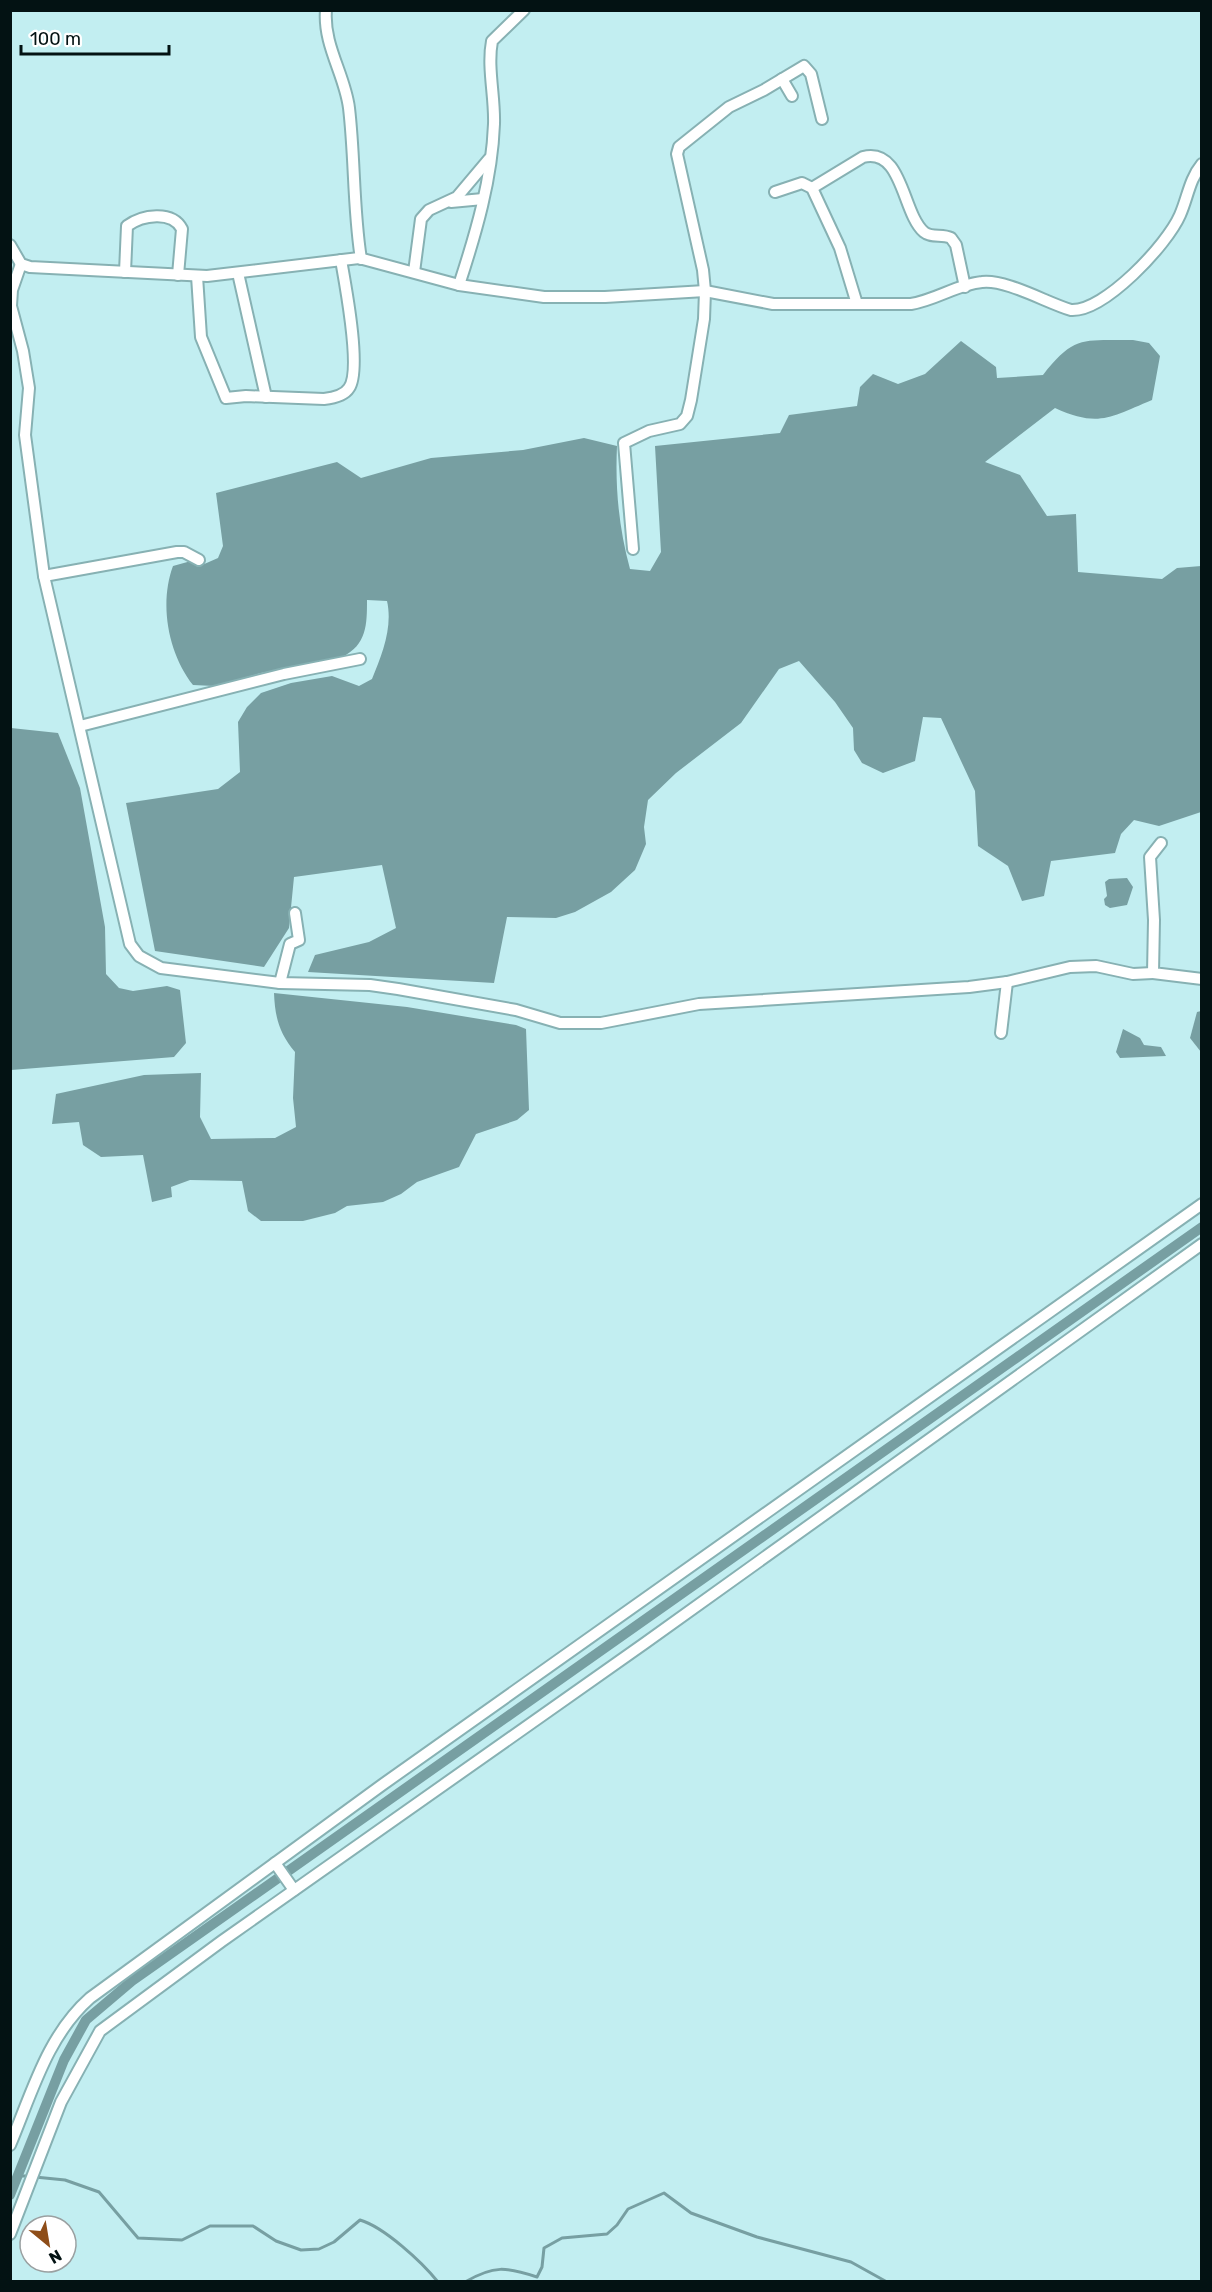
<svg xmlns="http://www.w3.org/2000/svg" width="1212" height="2292" viewBox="0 0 1212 2292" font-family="Rubik,sans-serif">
<rect width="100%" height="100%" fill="#c2eef1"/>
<g fill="#779fa2">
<path d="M 1133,340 L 1149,343 L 1160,356 L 1152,400 C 1111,417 1099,428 1055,408 L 985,462 L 1020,475 L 1047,516 L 1076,514 L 1078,572 L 1162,579 L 1177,568 L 1201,566 L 1201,812 L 1159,826 L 1134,820 L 1121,834 L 1115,853 L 1051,861 L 1044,896 L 1022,901 L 1008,866 L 978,846 L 975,791 L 941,718 L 923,717 L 915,761 L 883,773 L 862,763 L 854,750 L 853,728 L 835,702 L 799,661 L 779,669 L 741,723 L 676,773 L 648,800 L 644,827 L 646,844 L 635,870 L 611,892 L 575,912 L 556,918 L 507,917 L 494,983 L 308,972 L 315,955 L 369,942 L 396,928 L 382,865 L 294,877 L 289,928 L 264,967 L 155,951 L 126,803 L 218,789 L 240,772 L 238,722 L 247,707 L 261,693 L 291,683 L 332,676 L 359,686 L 372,679 C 382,655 393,627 387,601 L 367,600 C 367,624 367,645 342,657 L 261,673 L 214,686 L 193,685 C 168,653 159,604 173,566 L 191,561 L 202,565 L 218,558 L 223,546 L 216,493 L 337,462 L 361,478 L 431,458 L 523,450 L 584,438 L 617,446 C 615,489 619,528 630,569 L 650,571 L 661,552 L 655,446 L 780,433 L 789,415 L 857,406 L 860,387 L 873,374 L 898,384 L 925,374 L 961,341 L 996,367 L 997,378 L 1043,375 C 1075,334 1084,341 1133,340 Z"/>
<polygon points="11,728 58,733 80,788 105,927 106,974 119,988 133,991 167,986 180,990 186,1043 174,1057 11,1070"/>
<polygon points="1127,878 1133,887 1127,905 1110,908 1105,905 1104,899 1107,896 1105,882 1109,879"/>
<path d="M 274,993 L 407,1007 L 516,1025 L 526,1029 L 529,1110 L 517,1120 L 476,1134 L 459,1167 L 417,1182 L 401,1194 L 383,1202 L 347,1206 L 335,1213 L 303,1221 L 261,1221 L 248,1211 L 242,1181 L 190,1180 L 171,1187 L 172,1197 L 152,1202 L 143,1155 L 101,1157 L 83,1145 L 79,1122 L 52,1124 L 56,1094 L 144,1075 L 201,1073 L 200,1117 L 211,1139 L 275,1138 L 296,1127 L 293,1098 L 295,1052 C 279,1033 275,1017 274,993 Z"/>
<polygon points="1201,1011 1202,1011 1201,1052 1190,1038 1197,1012"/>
<polygon points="1123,1029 1140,1038 1144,1045 1161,1047 1166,1056 1120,1058 1116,1052"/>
</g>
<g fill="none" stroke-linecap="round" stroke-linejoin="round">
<g stroke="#779fa2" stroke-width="3">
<polyline points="18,2176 29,2176"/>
<path d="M 35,2177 L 65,2180 L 99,2192 L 138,2238 L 182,2240 L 210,2226 L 253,2226 L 276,2241 L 301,2250 L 319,2249 L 334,2242 L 360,2220 C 384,2227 422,2262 438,2282"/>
<path d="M 465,2282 C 494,2265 506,2267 537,2277 L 542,2267 L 544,2248 L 562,2238 L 607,2234 L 617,2225 L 628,2209 L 664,2193 L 691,2213 L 757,2237 L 851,2262 L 887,2282"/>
</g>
<polyline stroke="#779fa2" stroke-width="10" points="10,2195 64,2060 86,2020 132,1981 1202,1227"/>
<defs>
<g id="minor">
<path d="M 326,10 C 323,45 345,75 349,108 C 355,159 353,209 361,259"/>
<polyline points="782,79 792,96"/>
<path d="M 812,188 L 863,157 C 903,147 902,213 924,232 C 931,238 942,234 951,238 L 956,245 L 965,287"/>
<polyline points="775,192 802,183 812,188 840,248 857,304"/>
<polyline points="451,202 483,199"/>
<path d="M 10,245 L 21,264 L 30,267 L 207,276 L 359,258 L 459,285 L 544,297 L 605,297 L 705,291 L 773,304 L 911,304 C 936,300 958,284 982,282 C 1006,279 1047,303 1071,310 C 1104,312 1167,245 1180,215 C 1188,197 1189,180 1202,164"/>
<polyline points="21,264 12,290 11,306 23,351 29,388 25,435 44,576 130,944 139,956 161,968 280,983 370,985 398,989 516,1010 560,1023 601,1023 699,1004 969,987 1007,982 1070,967 1096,966 1133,974 1153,973"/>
<path d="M 125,272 L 127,226 C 142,215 172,210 182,229 L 178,275"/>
<polyline points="414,272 421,219 429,210 457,197 489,159"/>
<polyline points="238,273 266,397"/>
<path d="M 197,276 L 201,337 L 226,398 L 246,396 L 324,399 C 333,398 344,396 349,388 C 362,370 345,283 341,260"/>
<path d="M 459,285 C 476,233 492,179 494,124 C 495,97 487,67 492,41 L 524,10"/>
<polyline points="633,549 624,443 649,431 680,424 687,416 691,400 704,319 705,291 703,270 677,154 679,147 729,107 764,90 804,66 811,74 822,119"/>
<polyline points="44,576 177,552 184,552 199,560"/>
<polyline points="80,726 284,674 360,659"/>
<polyline points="1161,843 1150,857 1154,920 1153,973 1202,979"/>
<polyline points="280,983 290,944 299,940 295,913"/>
<polyline points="1001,1033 1007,982"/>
<polyline points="275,1863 294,1890"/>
<path d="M 10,2145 C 32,2093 47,2036 90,1998 L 382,1785 L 1202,1204"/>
<polyline points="10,2234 61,2102 100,2031 222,1941 645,1643 1202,1244"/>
</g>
</defs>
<use href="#minor" stroke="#87b1b3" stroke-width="14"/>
<use href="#minor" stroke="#fff" stroke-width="10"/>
</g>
<rect width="1212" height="2292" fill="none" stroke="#031213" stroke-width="24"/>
<g transform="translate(48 2244) rotate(150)"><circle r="28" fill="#ffffff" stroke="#9aa0a1" stroke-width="1.5"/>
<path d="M0-4.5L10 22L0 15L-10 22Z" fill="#8e4d18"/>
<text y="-9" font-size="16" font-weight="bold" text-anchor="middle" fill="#031213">N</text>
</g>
<path d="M21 45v9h148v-9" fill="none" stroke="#031213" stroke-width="3"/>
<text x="30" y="45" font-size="18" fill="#031213" stroke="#ffffff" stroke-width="4.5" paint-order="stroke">100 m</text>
</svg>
